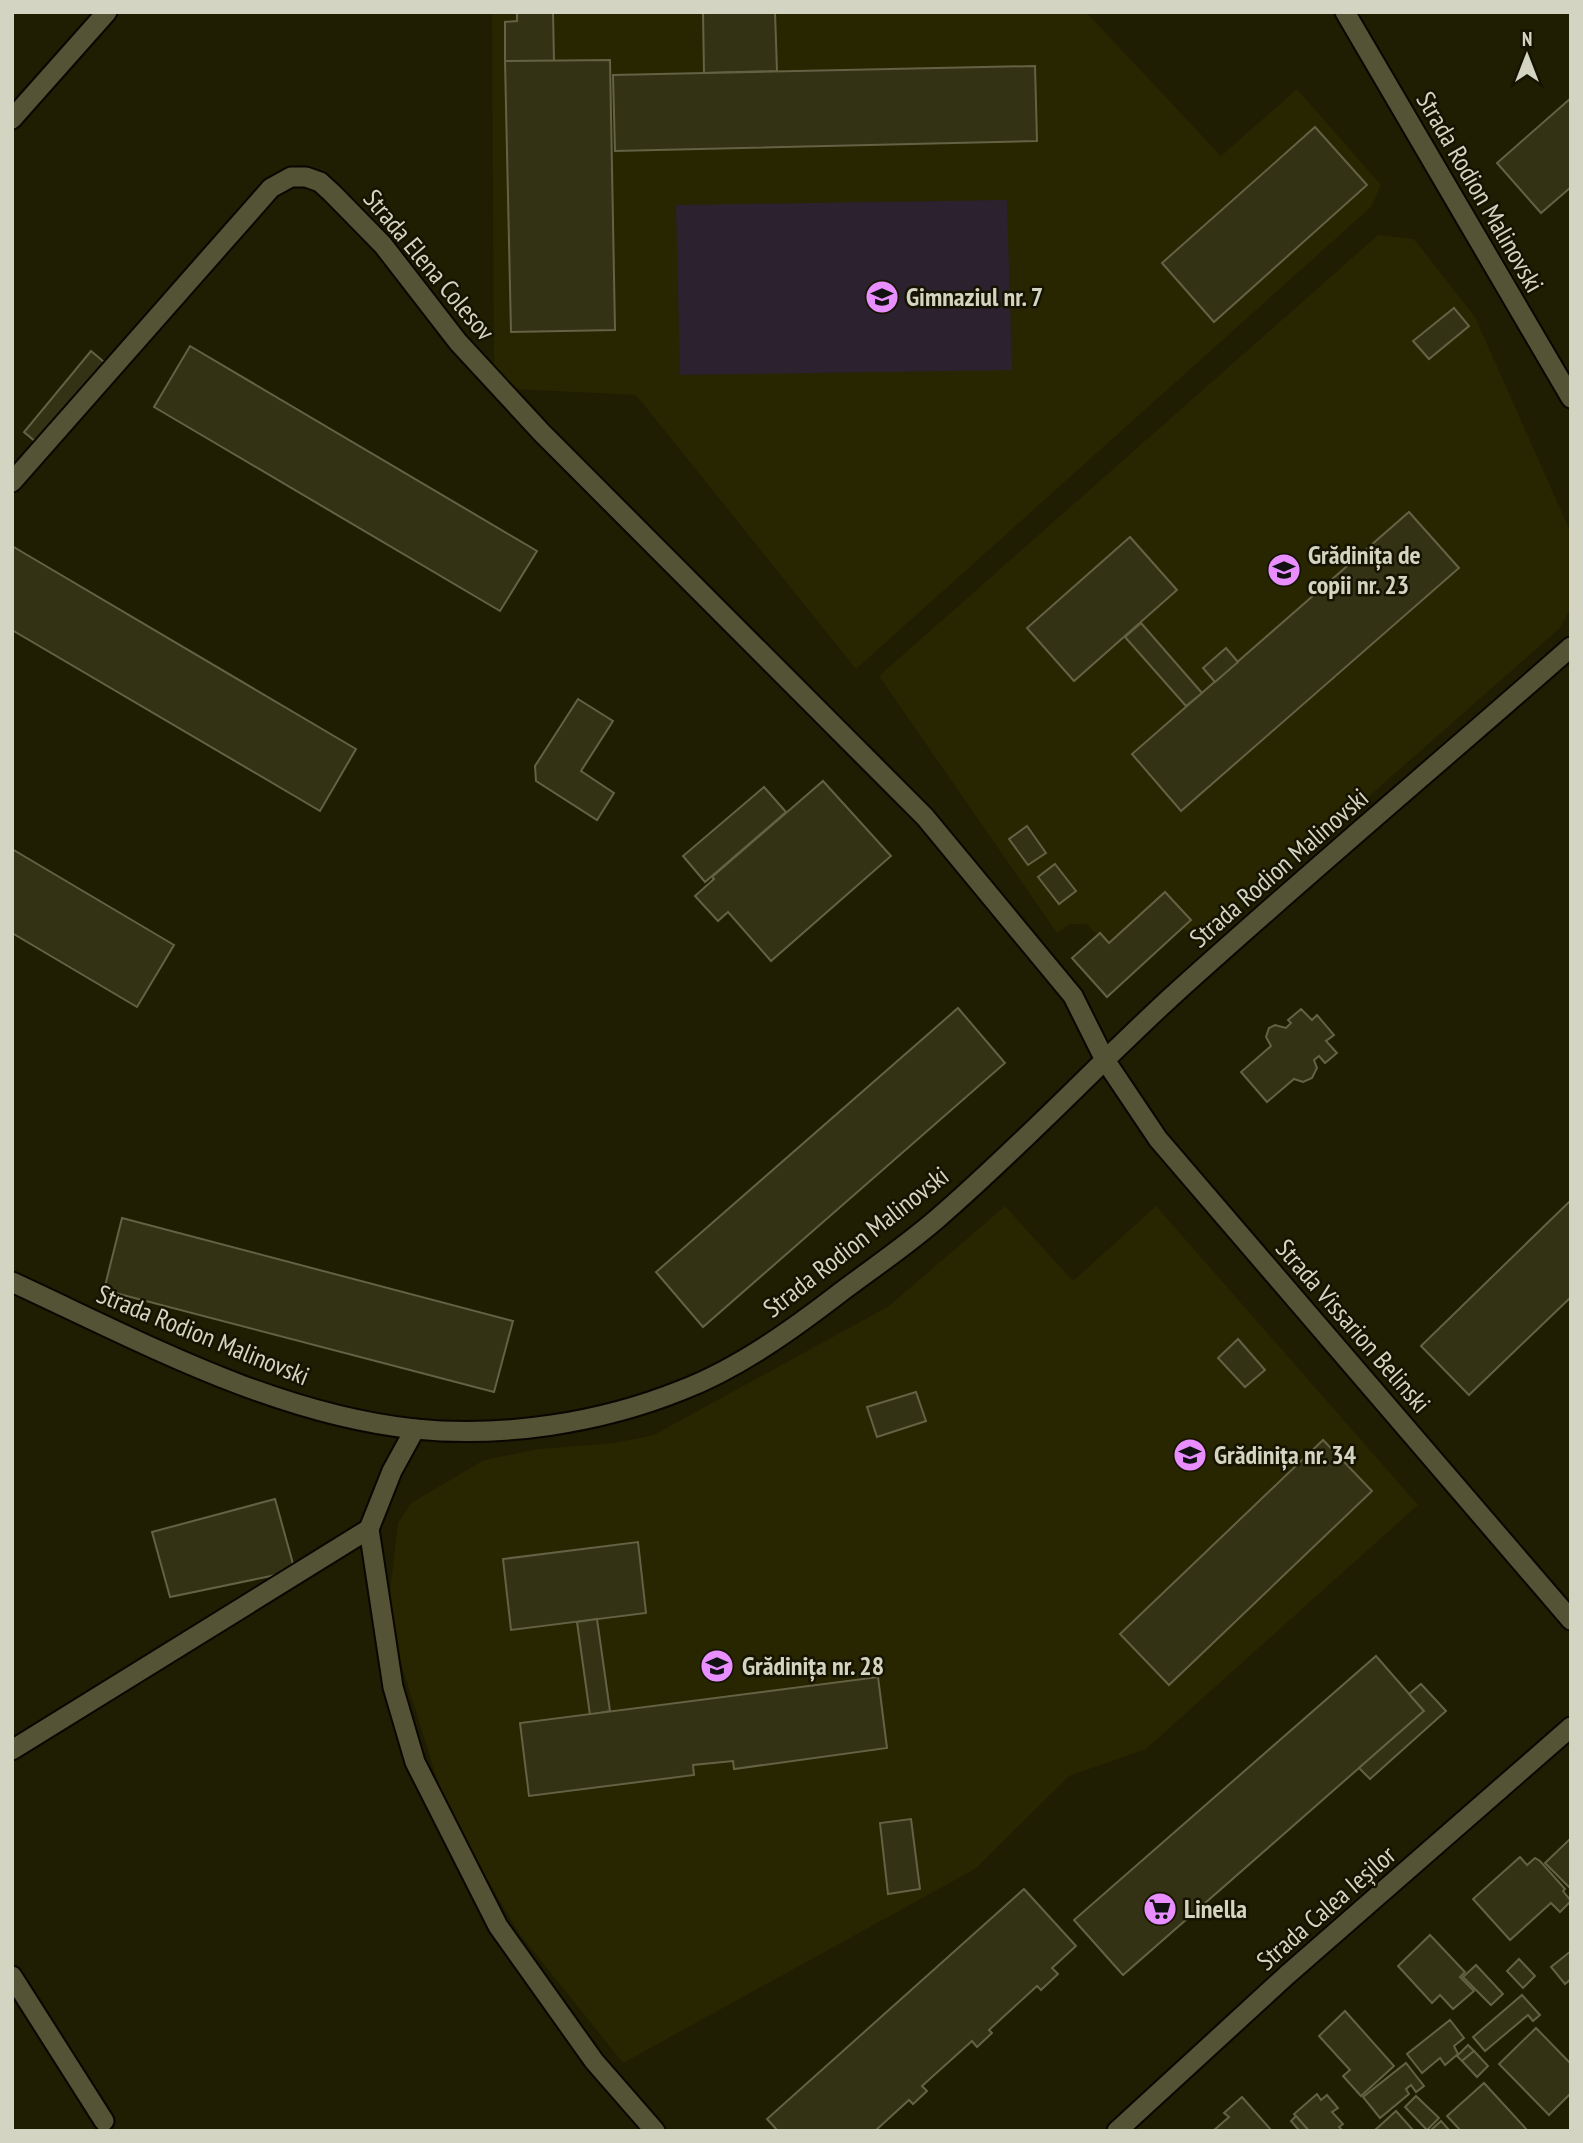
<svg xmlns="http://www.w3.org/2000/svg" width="1583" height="2143" viewBox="0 0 1583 2143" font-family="'PT Sans Narrow',sans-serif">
<rect width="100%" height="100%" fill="#1f1d02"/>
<g fill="#282601">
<polygon points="492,12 1086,12 1221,156 1297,89 1381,185 1371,207 856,669 636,395 494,388"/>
<polygon points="1378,235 1414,239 1475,317 1571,533 1571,608 1560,628 1199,946 1158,899 1107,943 1086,924 1070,924 1057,933 879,676"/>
<polygon points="1005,1206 1073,1281 1156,1206 1418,1505 1146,1749 1069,1776 975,1869 623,2063 518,1932 446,1809 387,1618 398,1523 411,1503 484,1460 539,1449 614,1443 654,1435 889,1306"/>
</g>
<polygon fill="#2c212f" points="1007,200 1012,370 680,375 676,205"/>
<g fill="#333215" stroke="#636244" stroke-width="2">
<polygon points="517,12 553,12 554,61 505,61 505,22 517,21"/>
<polygon points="703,12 775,12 777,71 704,73"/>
<polygon points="610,60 615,330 511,332 505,61"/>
<polygon points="1035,66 1037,141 615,151 613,75"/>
<polygon points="1571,98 1571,187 1541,213 1497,163"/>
<polygon points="1315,127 1367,185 1214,322 1162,263"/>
<polygon points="1454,308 1469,326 1429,359 1413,341"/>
<polygon points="190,346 537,551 500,611 154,407"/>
<polygon points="91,351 110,367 42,447 24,432"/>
<polygon points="1409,512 1459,568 1181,811 1132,754"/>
<polygon points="1130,537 1177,590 1074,681 1027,628"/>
<polygon points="12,546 356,749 320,811 12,630"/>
<polygon points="1141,623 1202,693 1186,706 1125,637"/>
<polygon points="1226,648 1238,662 1215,682 1203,668"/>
<polygon points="578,699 613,721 581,771 614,793 597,820 536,781 535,766"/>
<polygon points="823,781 891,856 771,961 728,912 718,921 695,896 714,879 712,877"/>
<polygon points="764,787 786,812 705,882 683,856"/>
<polygon points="1027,826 1046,853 1028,865 1009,839"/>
<polygon points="12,849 174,945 137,1007 12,933"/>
<polygon points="1055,864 1076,891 1059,904 1038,877"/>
<polygon points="1165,892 1191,920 1107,997 1072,958 1100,933 1109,943"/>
<polygon points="958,1008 1005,1063 703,1327 656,1272"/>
<polygon points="1301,1009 1312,1020 1317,1015 1334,1035 1326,1041 1337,1053 1325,1063 1319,1056 1314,1060 1317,1068 1312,1078 1303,1082 1294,1079 1267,1102 1241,1072 1271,1046 1266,1037 1269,1028 1275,1025 1286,1028 1291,1023 1288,1020"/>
<polygon points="1571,1200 1571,1297 1469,1395 1421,1346"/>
<polygon points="122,1218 513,1321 494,1392 104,1290"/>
<polygon points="1238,1339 1265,1370 1245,1387 1218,1358"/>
<polygon points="916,1392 926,1421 877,1437 867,1407"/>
<polygon points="1323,1440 1372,1491 1169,1685 1120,1634"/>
<polygon points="275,1499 295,1571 170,1597 152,1532"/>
<polygon points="638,1542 646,1613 511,1630 503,1559"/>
<polygon points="597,1619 610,1711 590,1715 577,1622"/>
<polygon points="1376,1656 1424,1711 1123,1975 1074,1920"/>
<polygon points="878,1677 887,1748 734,1769 733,1761 693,1765 694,1775 529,1796 520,1723"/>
<polygon points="1421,1684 1446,1711 1370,1779 1359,1768 1424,1711 1409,1694"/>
<polygon points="911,1819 920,1889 888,1894 880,1823"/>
<polygon points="1571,1838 1571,1889 1545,1863"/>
<polygon points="1520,1857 1527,1865 1535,1858 1540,1861 1565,1889 1563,1891 1571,1901 1560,1912 1551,1903 1510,1940 1473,1899"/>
<polygon points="1024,1889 1076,1946 1052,1968 1058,1974 1041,1990 1037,1986 989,2030 992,2033 977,2047 972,2041 922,2086 927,2091 913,2104 909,2100 875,2131 778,2131 767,2119"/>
<polygon points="1430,1935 1465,1972 1460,1977 1474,1991 1453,2009 1440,1995 1432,2003 1398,1966"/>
<polygon points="1571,1951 1571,1979 1565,1984 1551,1967"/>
<polygon points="1519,1959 1535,1976 1523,1988 1507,1971"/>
<polygon points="1476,1965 1503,1994 1491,2005 1463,1977"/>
<polygon points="1522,1995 1540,2015 1533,2021 1528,2015 1485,2051 1473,2037"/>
<polygon points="1345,2011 1394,2066 1361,2096 1343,2076 1350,2070 1319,2036"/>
<polygon points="1450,2020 1464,2038 1454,2046 1458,2054 1445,2065 1440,2058 1422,2073 1407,2054"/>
<polygon points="1536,2028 1571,2064 1571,2093 1549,2115 1499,2064"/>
<polygon points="1468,2045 1474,2051 1462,2061 1457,2056"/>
<polygon points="1474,2051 1488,2066 1477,2077 1462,2061"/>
<polygon points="1406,2063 1424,2086 1416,2092 1411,2085 1406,2089 1409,2094 1380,2118 1363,2097"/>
<polygon points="1484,2083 1528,2131 1461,2131 1447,2116"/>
<polygon points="1317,2094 1321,2100 1327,2095 1338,2108 1332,2112 1343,2124 1339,2127 1343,2131 1309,2131 1294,2114"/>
<polygon points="1416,2096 1439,2118 1427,2130 1405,2107"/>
<polygon points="1242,2097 1272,2131 1213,2131 1229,2117 1224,2113"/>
<polygon points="1396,2111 1413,2130 1374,2131"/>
<polygon points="1296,2116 1309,2131 1296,2131 1298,2129 1291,2121"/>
<polygon points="1441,2121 1450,2131 1430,2131"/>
</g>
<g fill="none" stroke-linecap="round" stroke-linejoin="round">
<defs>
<g id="minor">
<polyline points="1345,12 1571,398"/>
<polyline points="12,119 107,12"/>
<polyline points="12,482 271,188 291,177 306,177 320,182 332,193 383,245 458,342 542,433 925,817 1073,996 1105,1060 1158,1139 1571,1620"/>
<path d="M 12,1282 C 140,1341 273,1414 415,1429 C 503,1438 600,1423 682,1390 C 739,1368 793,1329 841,1292 C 873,1268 907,1245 938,1218 C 1018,1149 1091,1071 1169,999 C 1301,879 1437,765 1571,647"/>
<polyline points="415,1429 392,1471 369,1529 393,1687 415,1762 498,1926 594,2061 655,2131"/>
<polyline points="12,1750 369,1529"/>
<polyline points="12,1976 104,2121"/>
</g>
<polyline id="tertiary" points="1117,2131 1287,1975 1571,1727"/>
</defs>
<use href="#minor" stroke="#090700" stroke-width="23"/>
<use href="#tertiary" stroke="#090700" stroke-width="23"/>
<use href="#minor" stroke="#545335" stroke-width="19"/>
<use href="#tertiary" stroke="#545335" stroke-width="19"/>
</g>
<defs>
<symbol id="school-disc" viewBox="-11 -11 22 22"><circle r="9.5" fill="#e88eff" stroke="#161400"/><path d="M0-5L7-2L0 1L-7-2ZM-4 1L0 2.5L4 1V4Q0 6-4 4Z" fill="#111"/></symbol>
<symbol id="supermarket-disc" viewBox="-11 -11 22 22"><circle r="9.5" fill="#e88eff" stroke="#161400"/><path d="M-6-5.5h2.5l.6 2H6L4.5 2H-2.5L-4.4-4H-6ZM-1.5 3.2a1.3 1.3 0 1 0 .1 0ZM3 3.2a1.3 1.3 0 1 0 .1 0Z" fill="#111"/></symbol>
</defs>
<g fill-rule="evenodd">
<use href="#school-disc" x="863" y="278" width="38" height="38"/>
<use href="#school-disc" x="1265" y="551" width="38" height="38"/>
<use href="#school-disc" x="1171" y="1436" width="38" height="38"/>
<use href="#school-disc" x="698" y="1647" width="38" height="38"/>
<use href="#supermarket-disc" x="1141" y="1890" width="38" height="38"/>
</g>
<g text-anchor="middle" stroke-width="5" stroke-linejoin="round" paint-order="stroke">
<g font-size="26" fill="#d4d4c3" stroke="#161400">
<text transform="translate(1480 192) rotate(60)" y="9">Strada Rodion Malinovski</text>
<text transform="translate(429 265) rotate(50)" y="9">Strada Elena Colesov</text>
<text transform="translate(1279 868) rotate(-41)" y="9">Strada Rodion Malinovski</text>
<text transform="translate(856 1242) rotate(-38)" y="9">Strada Rodion Malinovski</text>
<text transform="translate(1353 1326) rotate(49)" y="9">Strada Vissarion Belinski</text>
<text transform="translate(203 1335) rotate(22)" y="9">Strada Rodion Malinovski</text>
<text transform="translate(1326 1908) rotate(-41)" y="9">Strada Calea Ieșilor</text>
</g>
<g font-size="26" font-weight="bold" fill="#d4d4c3" stroke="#161400" text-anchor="start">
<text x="906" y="306">Gimnaziul nr. 7</text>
<text x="1308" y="564">Grădinița de<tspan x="1308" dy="30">copii nr. 23</tspan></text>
<text x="1214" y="1464">Grădinița nr. 34</text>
<text x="742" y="1675">Grădinița nr. 28</text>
<text x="1184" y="1918">Linella</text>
</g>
</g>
<rect width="1583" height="2143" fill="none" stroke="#d4d4c3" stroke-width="28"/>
<g transform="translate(1527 56)" stroke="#161400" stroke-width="5" paint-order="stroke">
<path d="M0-5L12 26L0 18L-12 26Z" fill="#d4d4c3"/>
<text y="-10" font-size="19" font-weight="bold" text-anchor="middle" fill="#d4d4c3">N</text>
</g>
</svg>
